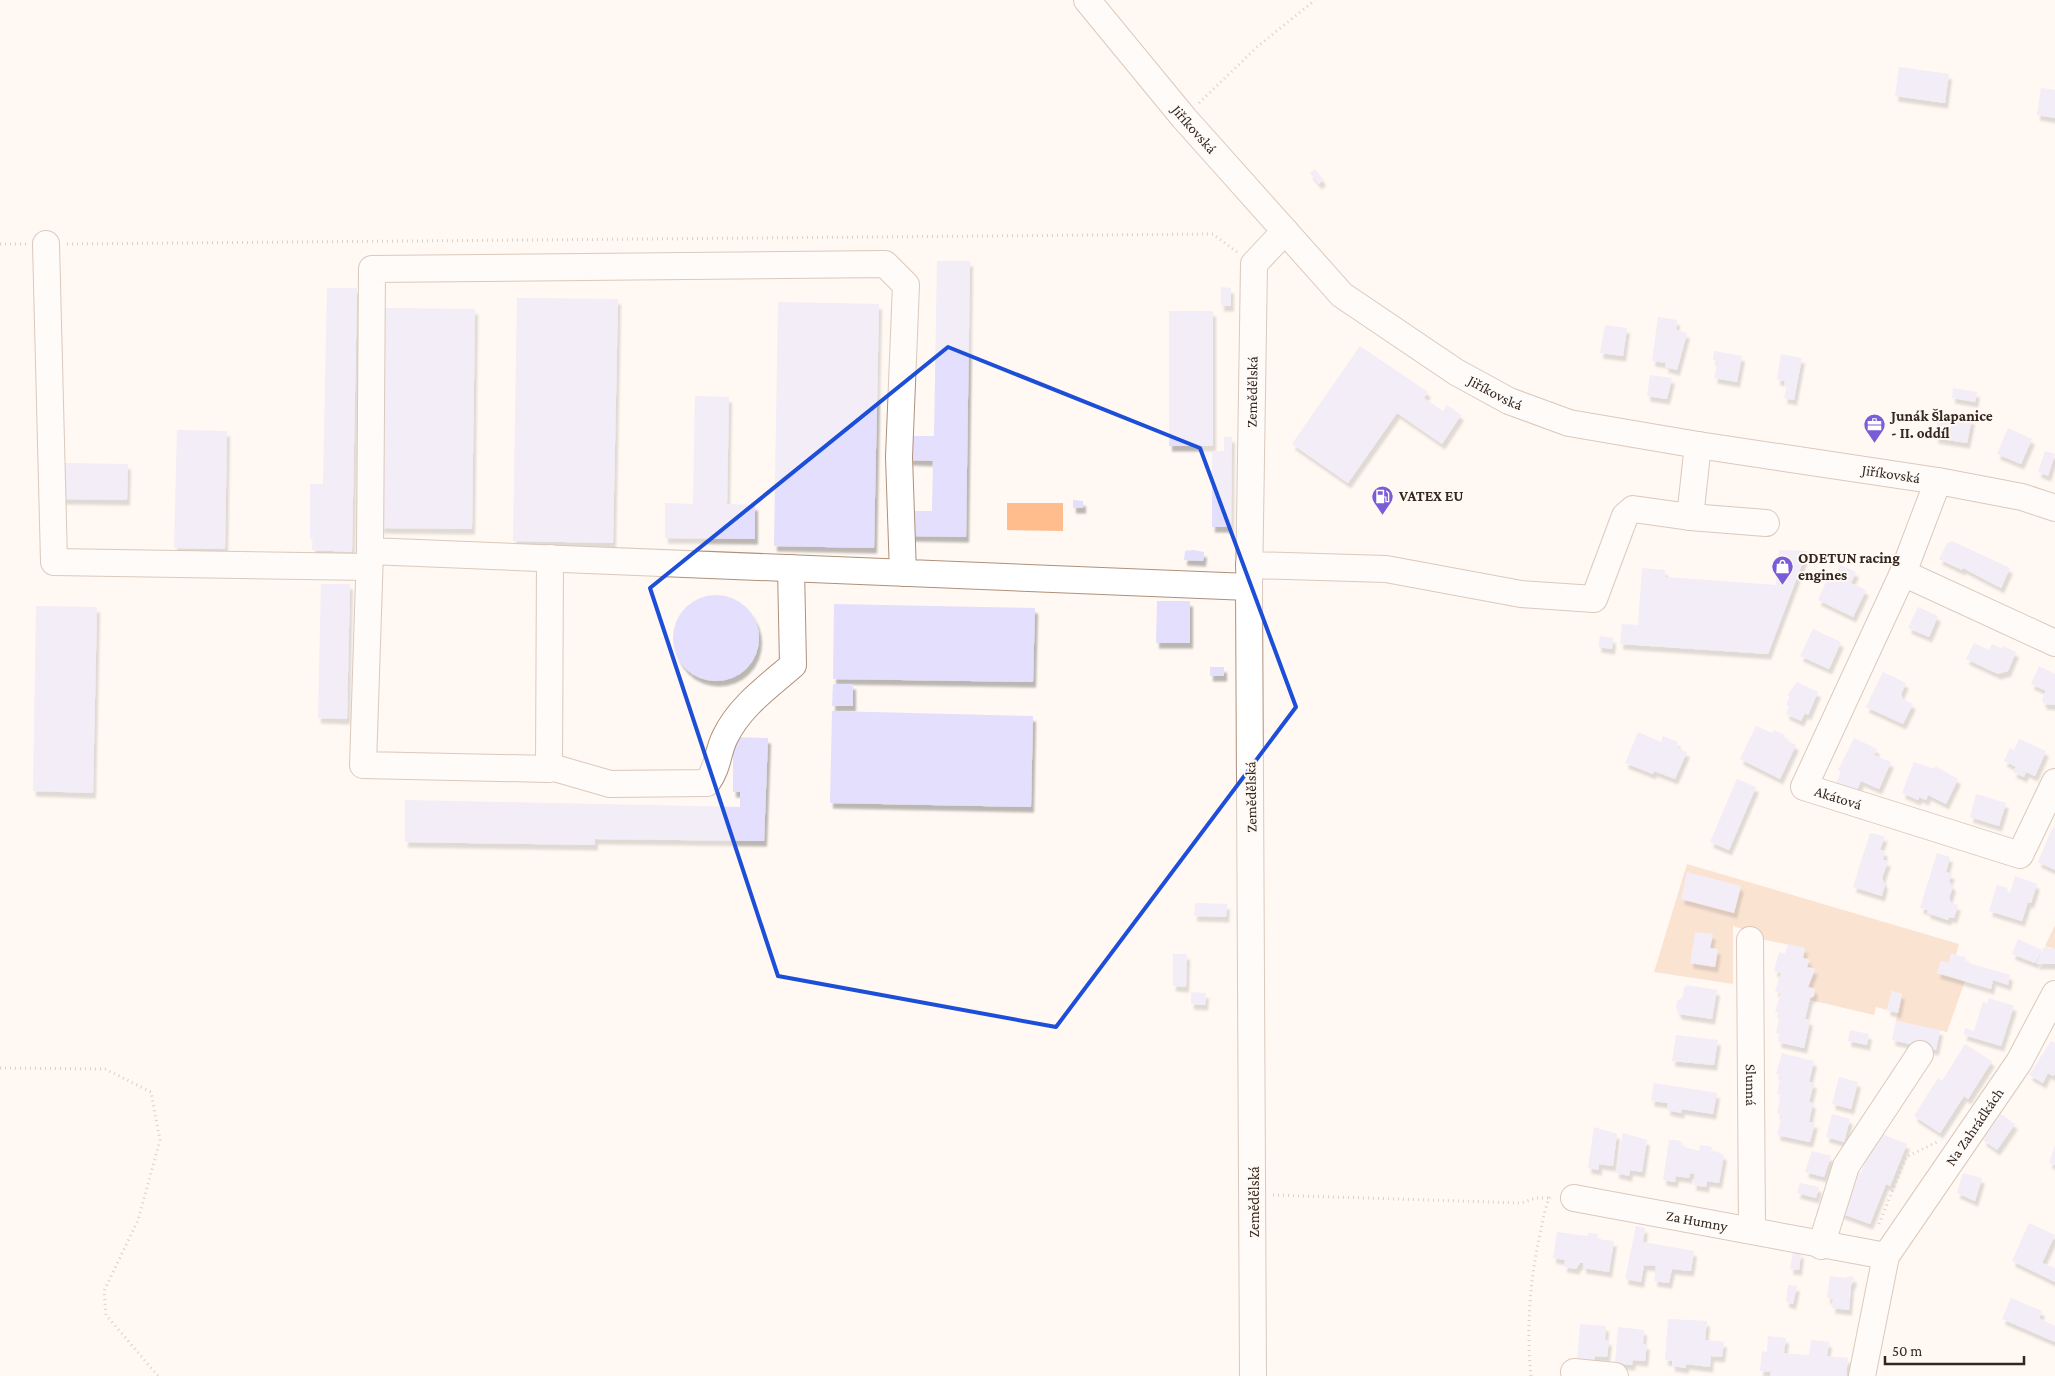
<svg xmlns="http://www.w3.org/2000/svg" width="2055" height="1376" viewBox="0 0 2055 1376" font-family="'Crimson Pro',serif">
<defs>
<filter id="shadow"><feDropShadow dx="3" dy="5.5" stdDeviation="1" flood-color="#0004"/></filter>
</defs>
<rect width="100%" height="100%" fill="#fff8f3"/>
<g fill="#f6caac">
<polygon points="1687,864 1959,944 1956,955 1951,954 1949,963 1941,961 1937,973 1965,981 1947,1032 1896,1021 1902,994 1892,991 1887,1010 1876,1007 1874,1015 1810,1000 1814,996 1808,987 1815,969 1807,967 1809,960 1803,958 1805,948 1746,936 1745,930 1733,926 1733,984 1654,972"/>
<polygon points="2055,925 2055,949 2045,946"/>
</g>
<polygon fill="#ffbd8e" points="1007,503 1063,503 1063,531 1007,530"/>
<g fill="#e3dffc" filter="url(#shadow)">
<polygon points="1899,67 1949,74 1945,103 1895,96"/>
<polygon points="2041,88 2055,90 2055,118 2037,115"/>
<polygon points="1315,169 1323,180 1319,184 1310,173"/>
<polygon points="937,261 970,261 966,537 908,536 909,511 932,511 933,461 909,460 910,436 934,436"/>
<polygon points="1221,287 1231,288 1231,306 1221,306"/>
<polygon points="327,288 357,288 352,552 312,550 313,539 310,539 310,484 323,484"/>
<polygon points="517,298 618,299 613,543 513,541"/>
<polygon points="778,302 879,304 874,548 774,546"/>
<polygon points="385,308 475,309 472,529 381,528"/>
<rect x="1169" y="311" width="44" height="135"/>
<polygon points="1658,317 1677,320 1676,330 1687,333 1677,370 1665,367 1666,363 1652,361"/>
<polygon points="1605,325 1627,328 1623,356 1600,353"/>
<polygon points="1360,346 1428,392 1424,398 1443,411 1447,405 1461,415 1442,444 1397,413 1348,483 1292,444"/>
<polygon points="1714,351 1742,356 1737,382 1714,378 1718,361 1713,360"/>
<polygon points="1781,354 1802,358 1794,400 1784,398 1787,387 1784,386 1785,381 1777,380"/>
<polygon points="1650,375 1672,378 1667,399 1647,396"/>
<polygon points="1953,388 1977,392 1975,402 1952,398"/>
<polygon points="695,396 729,397 727,504 755,505 755,539 665,538 665,503 693,504"/>
<polygon points="1939,414 1972,419 1967,443 1935,438"/>
<polygon points="2008,428 2032,439 2021,464 1997,454"/>
<polygon points="177,430 227,431 225,549 174,548"/>
<polygon points="1224,437 1232,437 1231,527 1212,527 1212,451 1224,451"/>
<polygon points="2045,451 2055,454 2048,476 2038,472"/>
<polygon points="60,463 128,464 127,500 60,499"/>
<polygon points="1073,500 1083,501 1083,508 1073,508"/>
<polygon points="1952,541 2010,568 2001,588 1963,568 1962,570 1939,559 1947,543"/>
<polygon points="1193,550 1204,552 1203,561 1184,560 1185,551"/>
<polygon points="1779,550 1807,551 1768,654 1620,644 1622,624 1638,625 1642,568 1665,570 1665,577 1776,585"/>
<polygon points="1840,565 1856,572 1851,583 1866,590 1853,617 1818,600 1830,573 1835,575"/>
<polygon points="321,584 350,584 347,719 318,718"/>
<circle cx="716" cy="638" r="43"/>
<polygon points="1157,601 1190,601 1190,643 1156,643"/>
<polygon points="834,604 1035,608 1033,682 833,679"/>
<polygon points="36,606 97,607 93,793 33,791"/>
<polygon points="1918,607 1938,616 1929,637 1908,628"/>
<polygon points="1813,629 1841,642 1829,669 1800,656"/>
<polygon points="1600,636 1613,638 1612,649 1598,647"/>
<polygon points="1974,643 1989,650 1992,644 2002,649 2003,646 2016,652 2008,671 1998,674 1966,659"/>
<polygon points="2039,666 2055,674 2055,705 2044,704 2042,699 2046,691 2031,684"/>
<rect x="1210" y="667" width="14" height="9"/>
<polygon points="1883,672 1906,683 1901,694 1903,699 1913,704 1903,724 1866,707"/>
<polygon points="1797,682 1818,692 1808,715 1805,713 1801,721 1786,714 1789,706 1786,705 1789,698 1788,694"/>
<polygon points="833,684 853,684 853,706 832,706"/>
<polygon points="832,711 1033,716 1031,807 830,803"/>
<polygon points="1756,726 1772,733 1774,730 1785,735 1784,739 1796,745 1780,779 1740,759"/>
<polygon points="1638,732 1661,742 1663,736 1678,742 1676,747 1687,752 1675,779 1654,771 1653,774 1625,763"/>
<polygon points="733,737 768,738 764,841 595,839 595,845 405,842 405,800 740,807 740,792 733,792"/>
<polygon points="1854,738 1877,749 1874,755 1891,762 1879,789 1861,781 1856,792 1836,783 1841,772 1838,770"/>
<polygon points="2019,739 2046,751 2035,776 2026,772 2024,777 2013,772 2016,767 2004,761 2010,748 2014,750"/>
<polygon points="1914,762 1934,769 1935,766 1958,779 1946,804 1928,795 1926,800 1919,797 1918,800 1902,793"/>
<polygon points="1737,779 1756,787 1729,850 1710,842"/>
<polygon points="1976,794 2006,803 1999,826 1970,817"/>
<polygon points="2055,826 2055,870 2038,862 2051,831"/>
<polygon points="1870,833 1883,836 1885,835 1880,850 1885,851 1883,860 1888,861 1882,878 1885,884 1882,896 1853,887"/>
<polygon points="1937,853 1950,857 1946,872 1952,874 1949,881 1953,887 1949,898 1952,904 1958,905 1954,918 1949,917 1948,920 1927,913 1928,910 1920,908"/>
<polygon points="1687,872 1741,886 1734,913 1681,899"/>
<polygon points="2015,876 2037,884 2031,903 2028,902 2022,921 1989,911 1997,885 2008,888 2006,892 2010,893"/>
<polygon points="1195,903 1227,904 1226,917 1194,916"/>
<polygon points="1695,932 1713,934 1710,948 1718,949 1715,967 1690,963"/>
<polygon points="2018,939 2042,950 2035,963 2012,954"/>
<polygon points="1788,944 1805,948 1803,958 1809,959 1807,967 1815,969 1808,987 1815,989 1814,996 1810,998 1805,1019 1810,1020 1804,1048 1778,1042 1780,1034 1776,1033 1780,1013 1775,1012 1781,993 1775,991 1781,973 1774,971 1779,952 1785,954"/>
<polygon points="2044,947 2055,949 2055,964 2036,964"/>
<polygon points="1173,954 1187,954 1186,987 1173,986"/>
<polygon points="1951,954 1966,957 1965,962 2010,975 2008,985 1993,980 1991,989 1937,973 1941,961 1949,963"/>
<polygon points="1687,985 1717,990 1712,1019 1679,1014 1676,1007 1677,1001 1682,998 1684,988"/>
<polygon points="1892,991 1902,994 1898,1013 1887,1010"/>
<polygon points="1191,992 1206,993 1205,1005 1191,1004"/>
<polygon points="1989,998 2014,1006 2001,1046 1964,1035 1965,1028 1974,1031 1983,1002 1987,1003"/>
<polygon points="1896,1021 1940,1030 1936,1050 1892,1040"/>
<polygon points="1850,1030 1869,1034 1867,1045 1848,1041"/>
<polygon points="1676,1035 1718,1040 1714,1065 1672,1061"/>
<polygon points="2051,1041 2055,1043 2055,1074 2053,1076 2048,1073 2043,1083 2029,1075"/>
<polygon points="1965,1044 1992,1061 1968,1099 1964,1096 1940,1133 1914,1116 1938,1078 1942,1081"/>
<polygon points="1782,1053 1814,1061 1809,1082 1814,1083 1809,1102 1813,1103 1809,1122 1815,1123 1810,1142 1777,1135 1782,1115 1777,1114 1781,1095 1777,1094 1781,1075 1776,1074"/>
<polygon points="1839,1077 1858,1082 1851,1109 1832,1104"/>
<polygon points="1654,1083 1717,1093 1713,1114 1682,1109 1681,1113 1667,1110 1668,1103 1651,1101"/>
<polygon points="1832,1114 1850,1119 1844,1142 1826,1137"/>
<polygon points="2001,1114 2015,1124 1997,1150 1983,1140"/>
<polygon points="1594,1127 1617,1134 1613,1166 1599,1164 1599,1170 1588,1168"/>
<polygon points="1877,1132 1907,1144 1890,1186 1886,1184 1870,1224 1840,1213 1857,1171 1861,1173"/>
<polygon points="1623,1133 1647,1140 1642,1172 1630,1170 1629,1176 1616,1173"/>
<polygon points="1669,1140 1676,1140 1682,1142 1681,1146 1699,1151 1700,1145 1712,1147 1711,1152 1715,1151 1724,1155 1719,1183 1707,1181 1706,1187 1693,1185 1695,1174 1690,1173 1689,1178 1676,1176 1675,1182 1663,1180"/>
<polygon points="2055,1145 2055,1165 2049,1163"/>
<polygon points="1812,1151 1831,1156 1824,1177 1805,1172"/>
<polygon points="1963,1173 1982,1178 1975,1201 1957,1193"/>
<polygon points="1800,1183 1819,1187 1816,1198 1797,1193"/>
<polygon points="2029,1223 2055,1235 2042,1263 2055,1268 2055,1282 2012,1261"/>
<polygon points="1636,1226 1645,1228 1643,1242 1694,1251 1691,1271 1672,1269 1669,1283 1654,1281 1656,1266 1644,1265 1641,1282 1625,1279"/>
<polygon points="1557,1232 1588,1236 1588,1233 1598,1234 1597,1239 1614,1241 1609,1272 1583,1268 1583,1263 1580,1263 1576,1269 1564,1267 1565,1260 1553,1258"/>
<polygon points="1793,1252 1801,1253 1799,1270 1790,1269"/>
<polygon points="1830,1276 1844,1278 1852,1276 1854,1279 1851,1286 1849,1310 1832,1308 1833,1299 1827,1298"/>
<polygon points="1788,1285 1797,1286 1793,1304 1786,1302"/>
<polygon points="2011,1298 2042,1311 2039,1318 2055,1326 2055,1342 2002,1319"/>
<polygon points="1668,1319 1707,1321 1705,1340 1724,1342 1722,1357 1711,1356 1710,1367 1686,1364 1686,1368 1672,1366 1672,1361 1665,1360"/>
<polygon points="1580,1324 1606,1326 1605,1340 1609,1340 1607,1357 1595,1356 1594,1361 1577,1360"/>
<polygon points="1618,1327 1644,1330 1643,1344 1647,1344 1645,1361 1633,1360 1632,1365 1615,1363"/>
<polygon points="1768,1336 1786,1338 1784,1353 1805,1355 1809,1355 1811,1340 1829,1342 1827,1356 1848,1358 1846,1376 1770,1376 1771,1372 1760,1371 1762,1351 1767,1352"/>
</g>
<g fill="none" stroke-linecap="round" stroke-linejoin="round">
<defs>
<g id="minor">
<path id="s1" d="M 1087,0 L 1184,118 L 1342,295 L 1456,372 L 1509,401 L 1569,423 L 1698,445 L 1938,481 L 2022,497 L 2055,508"/>
<polyline points="46,244 54,562 369,567"/>
<path id="s2" d="M 1938,481 L 1903,573 L 1804,787 L 2020,855 L 2055,782"/>
<polyline points="1690,517 1766,523"/>
<polyline points="370,551 363,765 549,769 550,558"/>
<polyline points="1249,565 1386,569 1521,594 1594,599 1625,516 1633,509 1690,517 1698,445"/>
<path d="M 903,573 L 899,457 L 906,285 L 885,264 L 372,269 L 370,551 C 663,563 956,575 1249,587"/>
<polyline points="1903,573 2055,643"/>
<path d="M 558,769 L 610,784 L 707,783 C 719,766 717,753 725,737 C 740,706 768,687 793,665 L 791,568"/>
<path id="s3" d="M 1750,940 L 1752,1230"/>
<path id="s4" d="M 1574,1198 L 1886,1256"/>
<polyline points="1821,1246 1846,1166 1920,1054"/>
<polyline points="1574,1372 1615,1376"/>
<path id="s5" d="M 1253,1376 L 1249,587 L 1254,264 L 1285,231"/>
<path id="s6" d="M 1862,1376 L 1886,1256 L 2019,1062 L 2055,994"/>
</g>
</defs>
<use href="#minor" stroke="#af907b" stroke-width="28"/>
<g stroke="#aba29b" stroke-width="3" stroke-dasharray="1 4" stroke-linecap="butt">
<polyline points="1199,103 1257,47 1315,0"/>
<polyline points="0,244 26,244"/>
<polyline points="67,244 1213,234 1237,252"/>
<polyline points="0,1068 105,1069 151,1092 160,1140 138,1220 104,1291 106,1315 158,1376"/>
<polyline points="1273,1195 1521,1203 1536,1198 1549,1198"/>
<polyline points="1879,1224 1906,1157 1937,1142"/>
<path d="M 1531,1376 C 1526,1327 1530,1278 1541,1230 C 1543,1219 1545,1207 1550,1197"/>
</g>
<use href="#minor" stroke="#fff" stroke-width="26"/>
</g>
<path d="M0 0H2055V1376H0ZM 948,347 L 1200,448 L 1296,707 L 1056,1027 L 778,976 L 650,588 Z" fill="#fff8f3" fill-opacity=".55" fill-rule="evenodd"/>
<path fill="none" stroke="#1d4ed8" stroke-width="4" stroke-linejoin="round" d="M 948,347 L 1200,448 L 1296,707 L 1056,1027 L 778,976 L 650,588 Z"/>
<defs>
<symbol id="office-pin" viewBox="-11 -11 22 30"><path d="M0 17L-7.5 6A9.5 9.5 0 1 1 7.5 6Z" fill="#7a5cd6" stroke="#fff8f3"/><path d="M-6-3h4V-5.5h4V-3h4V5H-6ZM-1-4.5V-3h2v-1.5ZM-6 0V1H6V0Z" fill="#fff"/></symbol>
<symbol id="fuel-pin" viewBox="-11 -11 22 30"><path d="M0 17L-7.5 6A9.5 9.5 0 1 1 7.5 6Z" fill="#7a5cd6" stroke="#fff8f3"/><path d="M-5.5-6h7V0h2V4h1.3V-2.5L3-4.5l.8-.8L6-3V5H2.5V1h-1V6h-7ZM-4.2-4.7v3.2H.2V-4.7Z" fill="#fff"/></symbol>
<symbol id="shop-pin" viewBox="-11 -11 22 30"><path d="M0 17L-7.5 6A9.5 9.5 0 1 1 7.5 6Z" fill="#7a5cd6" stroke="#fff8f3"/><path d="M-5-2.5h2.3a2.7 3.5 0 0 1 5.4 0H5L5.5 6h-11ZM-1.5-2.5h3a1.5 2.3 0 0 0-3 0Z" fill="#fff"/></symbol>
</defs>
<g fill-rule="evenodd">
<use href="#office-pin" x="1862" y="412" width="25" height="34"/>
<use href="#fuel-pin" x="1370" y="484" width="25" height="34"/>
<use href="#shop-pin" x="1770" y="554" width="25" height="34"/>
</g>
<g text-anchor="middle" stroke-width="4" stroke-linejoin="round" paint-order="stroke">
<g font-size="15" fill="#34271f" stroke="#fff8f3">
<text dy="5" stroke="none"><textPath href="#s1" startOffset="168">Jiříkovská</textPath></text>
<text dy="5" stroke="none"><textPath href="#s5" startOffset="984">Zemědělská</textPath></text>
<text dy="5" stroke="none"><textPath href="#s1" startOffset="572">Jiříkovská</textPath></text>
<text dy="5" stroke="none"><textPath href="#s1" startOffset="978">Jiříkovská</textPath></text>
<text transform="translate(1251 797) rotate(-91)" y="5">Zemědělská</text>
<text dy="5" stroke="none"><textPath href="#s2" startOffset="370">Akátová</textPath></text>
<text dy="5" stroke="none"><textPath href="#s3" startOffset="145">Slunná</textPath></text>
<text dy="5" stroke="none"><textPath href="#s6" startOffset="279">Na Zahrádkách</textPath></text>
<text transform="translate(1254 1202) rotate(-90)" y="5">Zemědělská</text>
<text dy="5" stroke="none"><textPath href="#s4" startOffset="125">Za Humny</textPath></text>
</g>
<g font-size="15" font-weight="bold" fill="#34271f" stroke="#fff8f3" text-anchor="start">
<text x="1891" y="421">Junák Šlapanice<tspan x="1891" dy="17">- II. oddíl</tspan></text>
<text x="1399" y="501">VATEX EU</text>
<text x="1798" y="563">ODETUN racing<tspan x="1798" dy="17">engines</tspan></text>
</g>
</g>
<path d="M1885 1356v8h139v-8" fill="none" stroke="#34271f" stroke-width="2.5"/>
<text x="1892" y="1356" font-size="15" fill="#34271f" stroke="#fff8f3" stroke-width="4" paint-order="stroke">50 m</text>
</svg>
